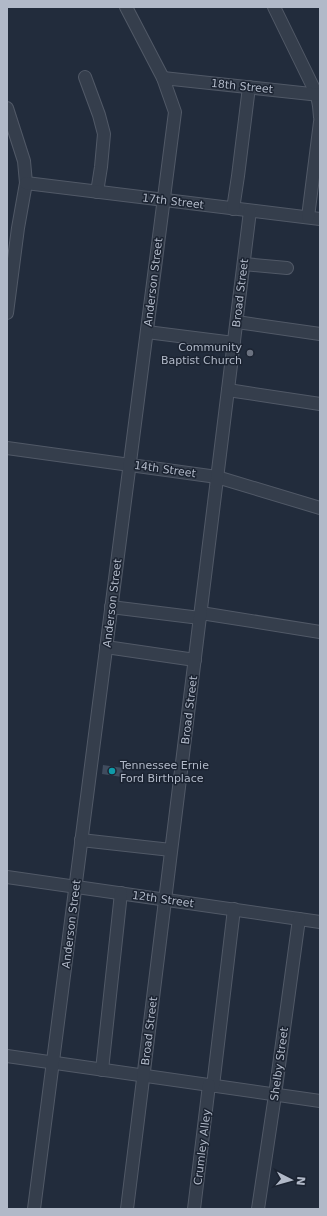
<svg xmlns="http://www.w3.org/2000/svg" width="327" height="1216" viewBox="0 0 327 1216" font-family="'DejaVu Sans',sans-serif">
<rect width="100%" height="100%" fill="#222c3c"/>
<polygon fill="#404c5e" points="103,765 123,768 122,777 102,774"/>
<g fill="none" stroke-linecap="round" stroke-linejoin="round">
<defs>
<g id="minor">
<polyline points="274,7 317,95 319,106 320,117"/>
<polyline points="85,77 99,115 104,134 101,167 97,192"/>
<polyline points="163,78 320,95"/>
<polyline points="7,108 24,161 26,183 18,228 7,313"/>
<polyline points="26,183 320,219"/>
<polyline points="233,209 238,176 249,87"/>
<polyline points="308,217 320,122"/>
<polyline points="244,264 287,268"/>
<polyline points="237,322 320,334"/>
<polyline points="147,332 234,343"/>
<polyline points="228,390 320,404"/>
<polyline points="7,448 217,477 320,508"/>
<polyline points="111,607 200,618"/>
<polyline points="201,613 320,632"/>
<polyline points="106,647 195,660"/>
<polyline points="81,840 171,850"/>
<polyline points="7,877 320,922"/>
<polyline points="7,1056 320,1101"/>
<polyline points="102,1070 121,893"/>
<polyline points="213,1086 234,909"/>
<polyline points="34,1209 175,112 163,78 126,7"/>
<polyline points="127,1209 250,211"/>
<polyline points="194,1209 209,1085"/>
<polyline points="258,1209 275,1095 299,919"/>
</g>
</defs>
<use href="#minor" stroke="#515967" stroke-width="14"/>
<use href="#minor" stroke="#353e4c" stroke-width="12"/>
</g>
<circle fill="#6b7280" stroke="#1b2331" stroke-width="1.5" cx="250" cy="353" r="4"/>
<circle fill="#0f9aa8" stroke="#1b2331" stroke-width="1.5" cx="112" cy="771" r="4"/>
<g text-anchor="middle" stroke-width="3" stroke-linejoin="round" paint-order="stroke">
<g font-size="11" fill="#b1b9c8" stroke="#1b2331">
<text transform="translate(242 86) rotate(6)" y="4">18th Street</text>
<text transform="translate(173 201) rotate(7)" y="4">17th Street</text>
<text transform="translate(153 282) rotate(-83)" y="4">Anderson Street</text>
<text transform="translate(240 293) rotate(-83)" y="4">Broad Street</text>
<text transform="translate(165 469) rotate(8)" y="4">14th Street</text>
<text transform="translate(112 603) rotate(-83)" y="4">Anderson Street</text>
<text transform="translate(189 710) rotate(-83)" y="4">Broad Street</text>
<text transform="translate(163 899) rotate(8)" y="4">12th Street</text>
<text transform="translate(71 924) rotate(-83)" y="4">Anderson Street</text>
<text transform="translate(149 1031) rotate(-83)" y="4">Broad Street</text>
<text transform="translate(279 1064) rotate(-82)" y="4">Shelby Street</text>
<text transform="translate(202 1147) rotate(-83)" y="4">Crumley Alley</text>
</g>
<g font-size="11" fill="#b1b9c8" stroke="#1b2331" text-anchor="end">
<text x="242" y="351">Community<tspan x="242" dy="13">Baptist Church</tspan></text>
<text x="120" y="769" text-anchor="start">Tennessee Ernie<tspan x="120" dy="13">Ford Birthplace</tspan></text>
</g>
</g>
<rect width="327" height="1216" fill="none" stroke="#b1b9c8" stroke-width="16"/>
<g transform="translate(291 1180) rotate(96)" stroke="#1b2331" stroke-width="3" paint-order="stroke">
<path d="M0-3L7 15L0 10L-7 15Z" fill="#b1b9c8"/>
<text y="-6" font-size="11" font-weight="bold" text-anchor="middle" fill="#b1b9c8">N</text>
</g>
</svg>
